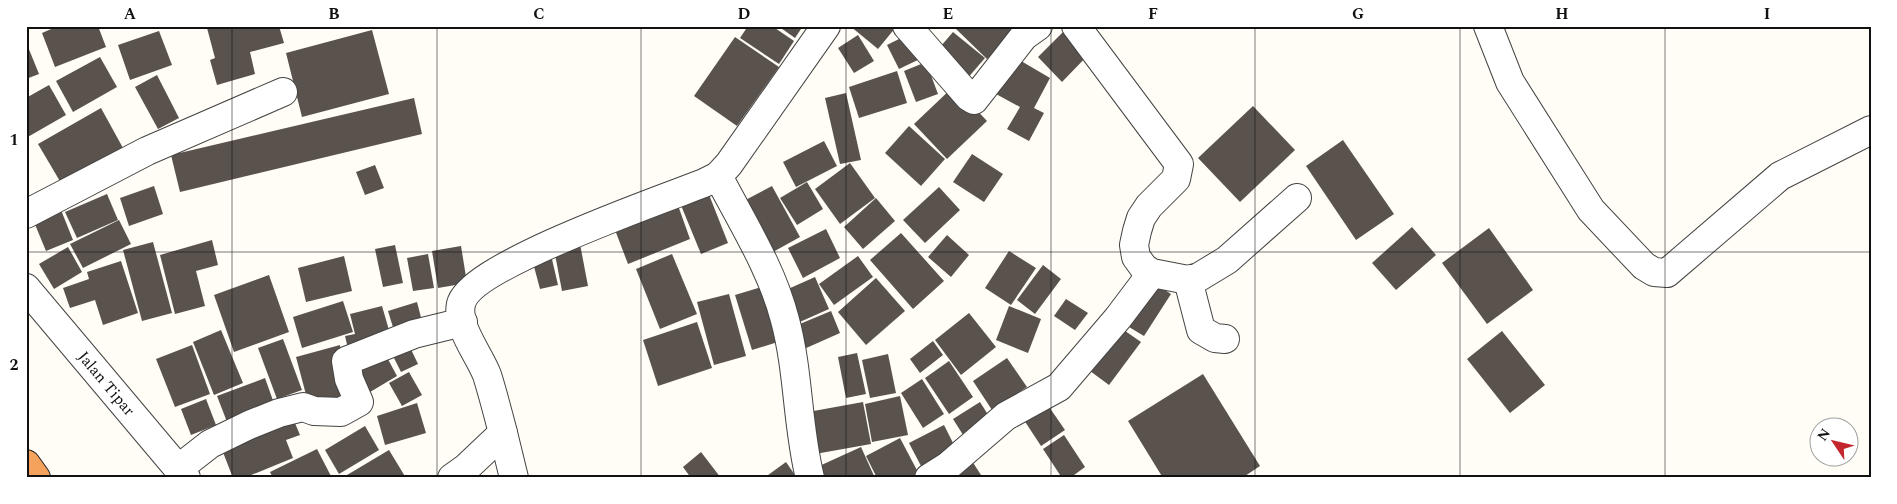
<svg xmlns="http://www.w3.org/2000/svg" width="1897" height="504" viewBox="0 0 1897 504" font-family="Spectral,serif">
<rect width="100%" height="100%" fill="#fffdf5"/>
<g fill="#5a524d">
<polygon points="58,26 98,26 106,47 55,67 42,33"/>
<polygon points="215,26 279,26 284,43 250,52 255,74 217,85 210,60 215,58 207,28"/>
<polygon points="748,26 772,26 794,41 779,64 740,38"/>
<polygon points="778,26 803,26 795,38"/>
<polygon points="850,26 894,26 896,27 878,49"/>
<polygon points="957,26 1011,26 1015,30 987,59 955,28"/>
<polygon points="1066,29 1090,53 1062,82 1038,57"/>
<polygon points="372,30 389,94 302,117 286,53"/>
<polygon points="159,31 172,65 130,80 118,45"/>
<polygon points="953,32 985,58 966,80 935,53"/>
<polygon points="911,33 922,58 899,69 887,45"/>
<polygon points="858,35 874,61 854,73 838,48"/>
<polygon points="735,37 779,67 737,126 694,96"/>
<polygon points="26,42 39,74 26,79"/>
<polygon points="100,57 117,87 73,112 56,81"/>
<polygon points="1016,58 1050,78 1034,108 1044,113 1029,141 1007,129 1020,107 996,94"/>
<polygon points="926,62 938,94 916,102 904,71"/>
<polygon points="897,71 907,103 859,118 849,87"/>
<polygon points="157,75 179,118 158,129 135,87"/>
<polygon points="49,85 66,115 26,138 26,98"/>
<polygon points="954,86 987,121 947,159 914,124"/>
<polygon points="846,93 861,160 840,164 825,98"/>
<polygon points="414,98 422,134 180,192 171,155"/>
<polygon points="1253,106 1295,150 1240,202 1198,158"/>
<polygon points="101,108 123,148 61,183 38,144"/>
<polygon points="909,126 945,159 921,186 885,153"/>
<polygon points="1343,140 1394,214 1356,240 1306,166"/>
<polygon points="824,141 837,166 796,187 783,162"/>
<polygon points="972,154 1003,174 984,202 953,182"/>
<polygon points="850,163 875,198 840,224 815,189"/>
<polygon points="375,165 384,188 365,195 356,172"/>
<polygon points="807,182 823,209 797,225 780,198"/>
<polygon points="154,186 163,214 129,226 120,198"/>
<polygon points="772,186 800,237 764,257 736,205"/>
<polygon points="706,187 728,243 701,254 678,198"/>
<polygon points="939,187 960,210 925,243 903,220"/>
<polygon points="107,194 118,220 77,238 65,212"/>
<polygon points="675,197 690,239 628,264 612,222"/>
<polygon points="876,198 895,221 863,249 844,227"/>
<polygon points="61,210 73,240 46,251 34,222"/>
<polygon points="119,220 131,244 83,268 70,244"/>
<polygon points="1412,227 1436,255 1396,290 1372,263"/>
<polygon points="1489,228 1533,290 1487,324 1442,263"/>
<polygon points="826,229 840,258 803,278 788,248"/>
<polygon points="901,233 944,281 913,309 870,260"/>
<polygon points="947,235 969,255 951,277 928,257"/>
<polygon points="212,240 218,265 196,271 205,306 175,314 160,255"/>
<polygon points="153,242 172,313 142,321 123,250"/>
<polygon points="580,244 588,286 562,291 554,249"/>
<polygon points="395,245 403,283 383,287 375,249"/>
<polygon points="461,246 467,283 438,288 432,251"/>
<polygon points="68,247 82,272 54,289 39,264"/>
<polygon points="1009,251 1036,268 1011,305 985,288"/>
<polygon points="428,254 434,288 413,291 407,258"/>
<polygon points="672,254 697,314 660,329 636,269"/>
<polygon points="551,255 558,285 540,289 532,259"/>
<polygon points="344,256 352,291 306,302 298,268"/>
<polygon points="858,256 873,277 834,305 819,284"/>
<polygon points="121,261 138,313 103,325 95,300 70,308 63,288 89,279 87,272"/>
<polygon points="1043,265 1061,279 1035,314 1017,300"/>
<polygon points="269,275 289,332 234,352 214,295"/>
<polygon points="815,277 829,309 793,325 779,293"/>
<polygon points="876,278 905,311 866,345 838,312"/>
<polygon points="1151,281 1171,294 1144,336 1124,324"/>
<polygon points="765,286 781,341 752,350 735,295"/>
<polygon points="729,294 746,356 714,365 697,302"/>
<polygon points="1066,299 1088,313 1075,330 1054,316"/>
<polygon points="343,301 353,332 302,348 293,317"/>
<polygon points="417,302 424,329 396,337 388,311"/>
<polygon points="382,306 391,337 349,353 345,336 355,334 350,314"/>
<polygon points="1009,306 1041,319 1028,353 996,340"/>
<polygon points="831,311 840,333 804,349 795,326"/>
<polygon points="969,313 996,347 961,375 935,340"/>
<polygon points="697,322 712,368 658,386 643,340"/>
<polygon points="1118,326 1141,342 1109,385 1086,368"/>
<polygon points="221,330 243,383 214,395 193,342"/>
<polygon points="1502,331 1545,385 1510,413 1467,359"/>
<polygon points="283,339 302,390 277,399 258,348"/>
<polygon points="406,339 418,364 401,372 389,348"/>
<polygon points="933,341 943,355 920,373 910,359"/>
<polygon points="192,345 210,394 175,407 156,359"/>
<polygon points="340,345 347,397 309,406 296,357"/>
<polygon points="382,348 397,376 365,395 349,367"/>
<polygon points="857,353 866,394 846,398 838,357"/>
<polygon points="888,354 896,393 870,398 862,360"/>
<polygon points="1007,358 1027,387 992,410 973,381"/>
<polygon points="949,361 973,397 949,414 925,378"/>
<polygon points="409,372 422,395 402,406 389,383"/>
<polygon points="1203,374 1260,466 1242,478 1163,478 1128,421"/>
<polygon points="265,378 276,409 229,427 217,396"/>
<polygon points="922,379 944,414 923,428 901,393"/>
<polygon points="900,396 908,435 872,442 865,404"/>
<polygon points="206,399 216,425 191,435 181,409"/>
<polygon points="1045,401 1065,430 1041,446 1022,417"/>
<polygon points="863,402 871,444 815,454 808,412"/>
<polygon points="980,402 992,421 965,438 953,419"/>
<polygon points="417,403 426,433 385,445 377,416"/>
<polygon points="292,416 300,435 286,440 293,458 244,478 233,478 219,442"/>
<polygon points="944,425 955,447 921,466 909,443"/>
<polygon points="365,426 379,450 339,474 325,450"/>
<polygon points="1064,435 1085,467 1070,478 1062,478 1043,449"/>
<polygon points="900,438 920,476 916,478 877,478 866,456"/>
<polygon points="861,447 875,478 822,478 817,467"/>
<polygon points="317,449 332,478 273,478 270,472"/>
<polygon points="389,450 406,478 342,478"/>
<polygon points="701,452 721,478 691,478 683,467"/>
<polygon points="970,458 983,478 958,478 953,470"/>
<polygon points="786,462 797,478 764,478"/>
</g>
<g fill="none" stroke-linecap="round" stroke-linejoin="round">
<defs>
<g id="minor">
<polyline points="907,26 969,97 974,100 1024,36 1038,26"/>
<polyline points="1076,26 1179,164 1176,179 1149,206 1141,218 1137,231 1134,245 1136,257 1144,268 1152,273 1188,280 1199,277 1227,260 1297,198"/>
<polyline points="1488,26 1510,82 1591,210 1644,266 1654,272 1667,273 1780,176 1871,130"/>
<path d="M 718,176 C 742,222 772,269 785,320 C 799,372 797,426 810,478"/>
<polyline points="26,214 147,151 283,92"/>
<polyline points="1188,280 1201,330 1215,338 1225,339"/>
<polyline points="26,288 186,478"/>
<polyline points="503,433 514,478"/>
<polyline points="178,469 210,444 249,425 279,413 303,407 314,411 341,412 359,402 349,379 346,361 414,334 463,322"/>
<path d="M 452,478 L 466,468 L 503,433 C 498,414 493,394 487,375 C 479,354 456,327 461,304 C 470,266 663,199 704,183 L 718,176 L 729,164 L 826,26"/>
<polyline points="929,478 948,466 1006,416 1059,387 1118,318 1152,273"/>
</g>
<polyline id="motorway" points="26,464 36,478"/>
</defs>
<use href="#minor" stroke="#444" stroke-width="30"/>
<use href="#motorway" stroke="#222" stroke-width="30"/>
<use href="#minor" stroke="#fff" stroke-width="28"/>
<use href="#motorway" stroke="#f5a25d" stroke-width="28"/>
</g>
<path fill="none" stroke="#111" stroke-width="1" stroke-opacity="0.55" d="M 232,26 L 232,478M 437,26 L 437,478M 641,26 L 641,478M 846,26 L 846,478M 1051,26 L 1051,478M 1255,26 L 1255,478M 1460,26 L 1460,478M 1665,26 L 1665,478M 26,252 L 1871,252"/>
<g text-anchor="middle" stroke-width="5" stroke-linejoin="round" paint-order="stroke">
<g font-size="16" fill="#111" stroke="#fff">
<text transform="translate(107 383) rotate(50)" y="6">Jalan Tipar</text>
</g>
</g>
<rect width="1897" height="504" fill="none" stroke="#ffffff" stroke-width="55"/>
<g transform="translate(1834 442) rotate(305)"><circle r="24" fill="#ffffff" stroke="#a0a0a0"/>
<path d="M0-4L9 19L0 12L-9 19Z" fill="#c4262e"/>
<text y="-8" font-size="14" font-weight="bold" text-anchor="middle" fill="#111111">N</text>
</g>
<rect x="28" y="28" width="1842" height="448" fill="none" stroke="#111" stroke-width="2"/>
<g font-size="16" text-anchor="middle" font-weight="bold" fill="#111">
<text x="130" y="19">A</text>
<text x="334" y="19">B</text>
<text x="539" y="19">C</text>
<text x="744" y="19">D</text>
<text x="948" y="19">E</text>
<text x="1153" y="19">F</text>
<text x="1358" y="19">G</text>
<text x="1562" y="19">H</text>
<text x="1767" y="19">I</text>
<text x="14" y="145">1</text>
<text x="14" y="370">2</text>
</g>
</svg>
